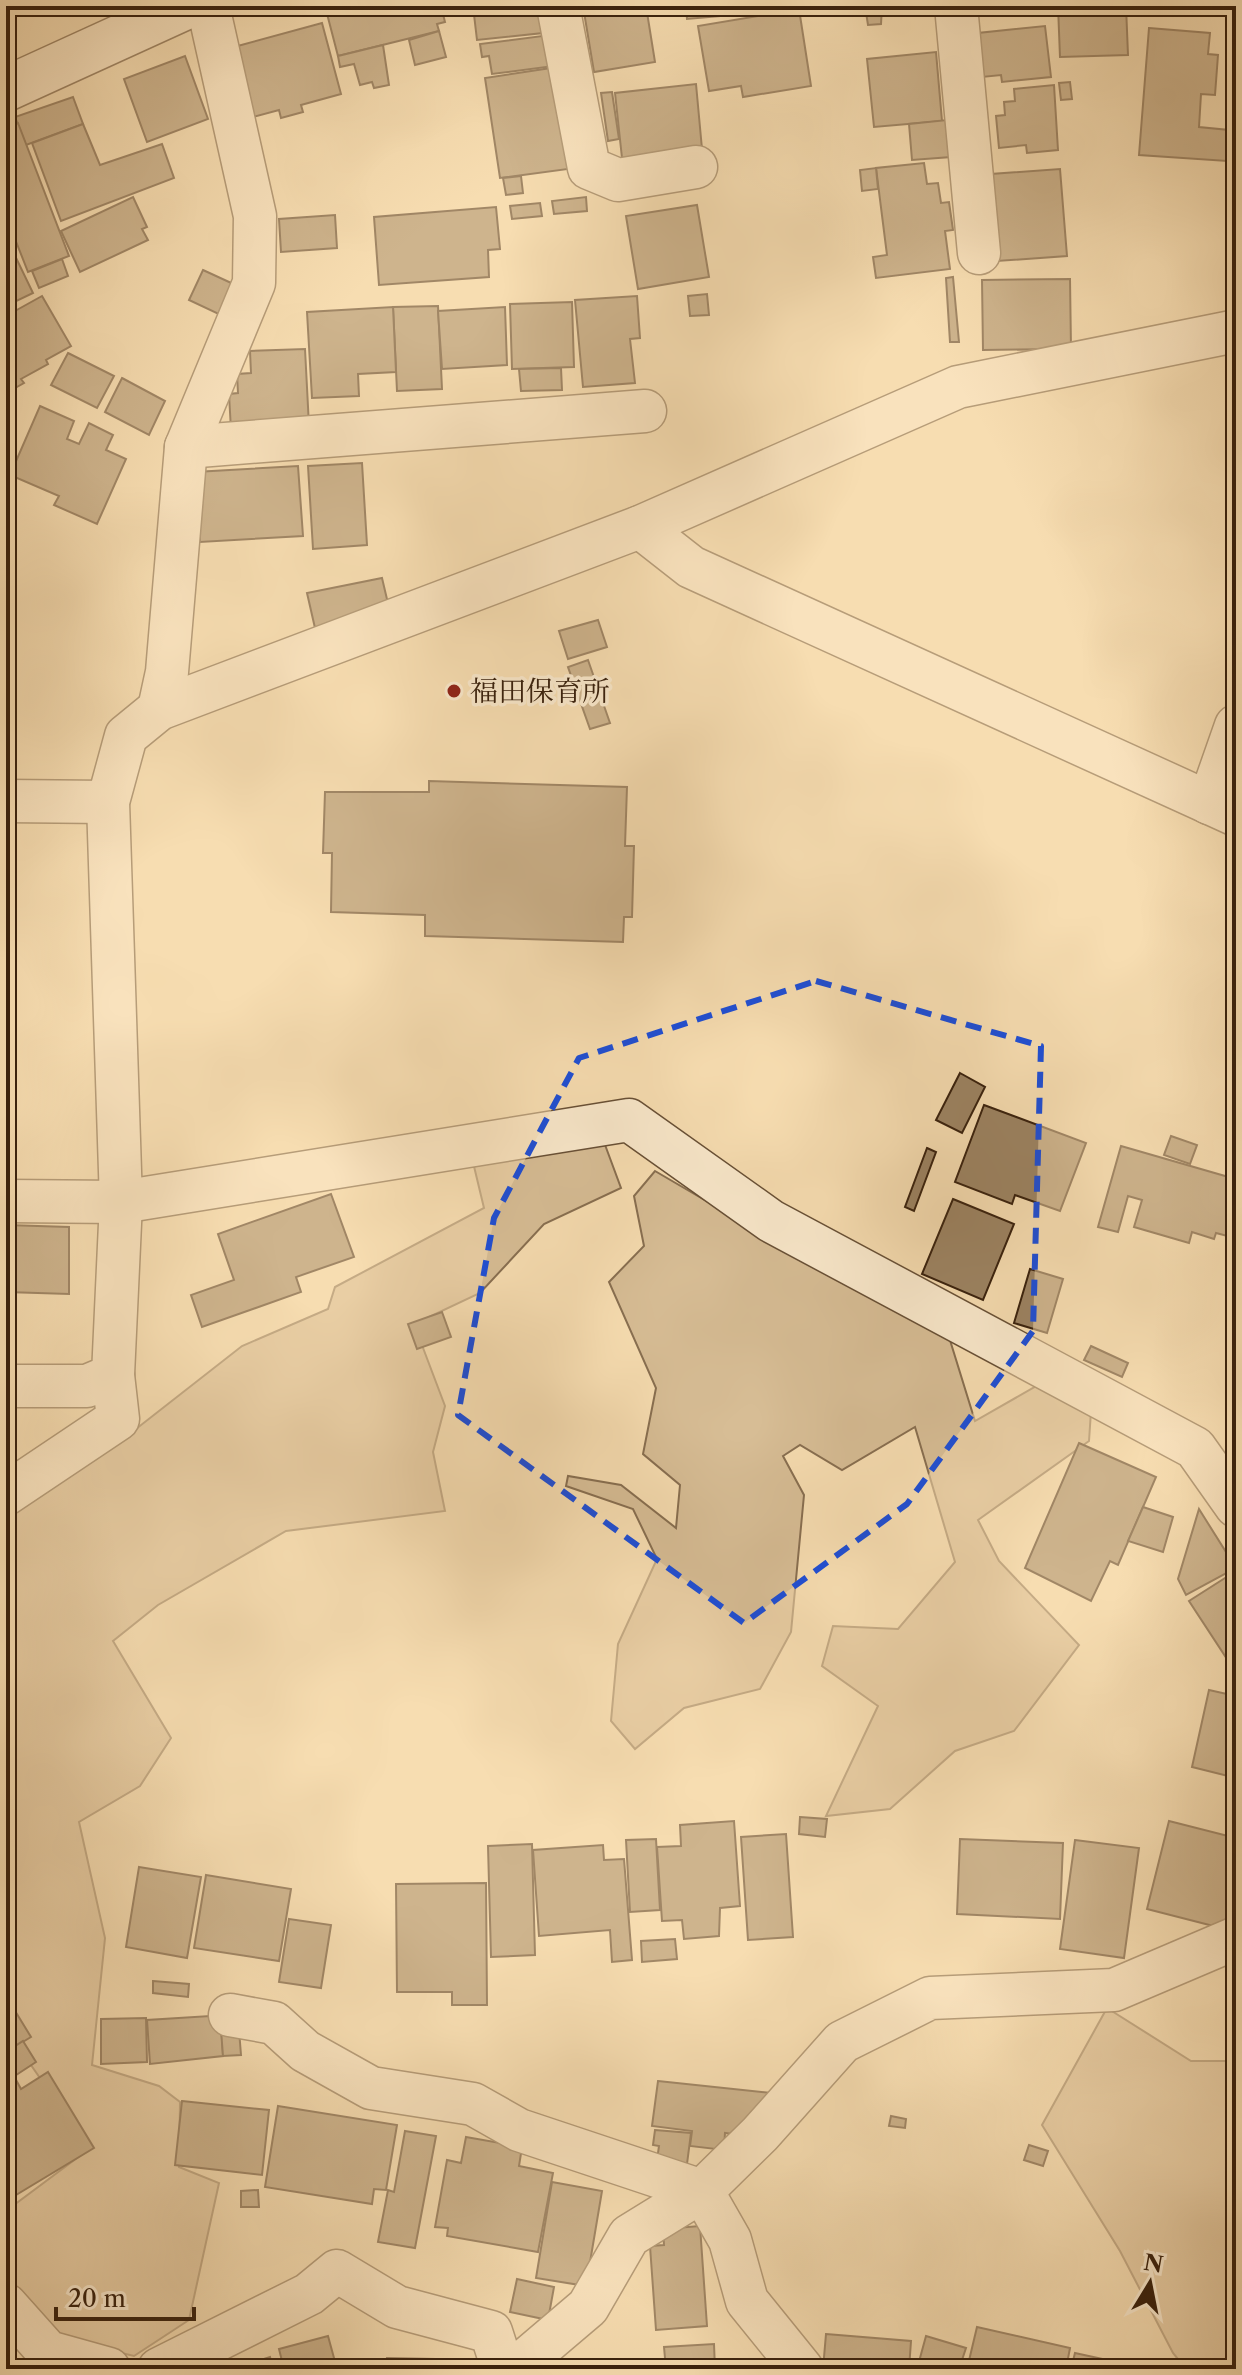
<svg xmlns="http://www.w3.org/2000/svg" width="1242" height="2375" viewBox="0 0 1242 2375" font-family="'Libre Caslon Text','Noto Serif JP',serif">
<rect width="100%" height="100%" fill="#f7ddb1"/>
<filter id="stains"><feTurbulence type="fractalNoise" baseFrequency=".0025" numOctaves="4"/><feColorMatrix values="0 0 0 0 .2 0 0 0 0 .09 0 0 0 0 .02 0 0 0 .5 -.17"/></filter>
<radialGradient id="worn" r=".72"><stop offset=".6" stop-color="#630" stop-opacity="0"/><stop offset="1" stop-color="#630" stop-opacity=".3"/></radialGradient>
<g fill="#d7bd95" stroke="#886f51" stroke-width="2">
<polygon points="601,1134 621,1188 544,1224 480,1293 414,1324 445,1406 433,1452 445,1511 286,1531 158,1605 113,1641 171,1738 140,1786 79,1822 105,1938 92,2065 159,2086 180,2102 179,2167 219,2183 189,2320 134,2356 63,2339 6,2284 6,2211 89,2149 22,2052 6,2007 6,1509 136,1429 242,1346 328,1309 335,1287 484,1208 472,1158"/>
<polygon points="655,1171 869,1296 949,1337 975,1421 1040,1384 1091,1411 1089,1441 978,1520 999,1561 1079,1645 1014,1731 955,1751 890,1809 826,1816 878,1706 822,1666 833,1626 898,1629 955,1562 915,1427 842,1470 800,1445 783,1456 804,1495 791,1632 760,1689 684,1708 635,1749 611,1721 618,1644 657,1559 633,1509 566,1486 568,1476 621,1485 676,1528 680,1485 643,1454 656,1388 609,1282 644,1246 634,1196"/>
<polygon points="1107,2008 1191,2061 1236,2061 1236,2369 1186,2369 1173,2353 1120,2251 1042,2125"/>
</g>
<g fill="#9c8362" stroke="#39210d" stroke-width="2">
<polygon points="325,6 441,6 445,22 437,24 439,31 338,56"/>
<polygon points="473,6 540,6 543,33 477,40"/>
<polygon points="583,6 646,6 655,62 594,72"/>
<polygon points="686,6 730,6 731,15 687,19"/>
<polygon points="865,6 882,6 881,24 868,25"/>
<polygon points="1058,6 1126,6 1128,55 1060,57"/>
<polygon points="799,9 811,86 743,97 741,86 709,91 698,26"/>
<polygon points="322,23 341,94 301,105 303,112 281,118 279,110 253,117 234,47"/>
<polygon points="1045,26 1051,77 1002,82 1001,75 982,77 978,33"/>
<polygon points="1149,28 1210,33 1208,54 1218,55 1215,95 1201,94 1199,127 1229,130 1227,161 1139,155"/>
<polygon points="439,31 446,57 415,65 409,40"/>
<polygon points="550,35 554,66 492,74 489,56 482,57 480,44"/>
<polygon points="383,45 389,85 374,88 372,82 360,85 354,64 340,67 338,56"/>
<polygon points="1231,45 1236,45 1236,80 1228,79"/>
<polygon points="936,52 942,121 874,127 867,59"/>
<polygon points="185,56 208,119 147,142 124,79"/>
<polygon points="551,68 568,169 500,178 485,78"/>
<polygon points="1070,82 1072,99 1061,100 1059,83"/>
<polygon points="696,84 702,149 622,158 615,93"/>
<polygon points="1054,85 1058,150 1027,153 1026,145 999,148 996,116 1005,115 1004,102 1015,101 1014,89"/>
<polygon points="612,92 619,139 608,141 601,93"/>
<polygon points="73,97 83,124 26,145 15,117"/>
<polygon points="947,120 951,157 912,160 909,124"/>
<polygon points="18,123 69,256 28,272 6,216 6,127"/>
<polygon points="83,124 100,165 162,144 174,178 61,221 32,143"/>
<polygon points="924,163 927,184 938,183 941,203 949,202 953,230 945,231 950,269 876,278 873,257 887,255 876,168"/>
<polygon points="876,168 878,189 862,191 860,170"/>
<polygon points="1060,169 1067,256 997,261 991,174"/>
<polygon points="521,176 523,193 506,195 503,178"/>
<polygon points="133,197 147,227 142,229 148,240 80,272 61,231"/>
<polygon points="586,197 587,211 554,214 552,201"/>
<polygon points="540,203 542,216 512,219 510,206"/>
<polygon points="697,205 709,277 638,289 626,216"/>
<polygon points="496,207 500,249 488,250 489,277 379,285 374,217"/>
<polygon points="335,215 337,248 281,252 279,219"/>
<polygon points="6,237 33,293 6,306"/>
<polygon points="62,259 68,276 39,288 32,271"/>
<polygon points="203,270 240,287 225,317 189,300"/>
<polygon points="953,277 959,342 950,342 946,278"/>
<polygon points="1070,279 1071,349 983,350 982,280"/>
<polygon points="707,294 709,315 690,316 688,296"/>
<polygon points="42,296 71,346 46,360 48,364 21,379 24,383 6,393 6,316"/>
<polygon points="637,296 640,338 630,339 635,383 583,387 575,300"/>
<polygon points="572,302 574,367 512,369 510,304"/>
<polygon points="438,306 442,389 397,391 393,307"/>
<polygon points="393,307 396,372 358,374 359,396 312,398 307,312"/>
<polygon points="505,307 507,365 442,369 438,311"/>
<polygon points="305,349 309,426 231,430 229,394 238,393 237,374 251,373 250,351"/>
<polygon points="68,353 114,376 97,408 51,385"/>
<polygon points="561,368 562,390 521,391 519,369"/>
<polygon points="122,378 165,401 149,435 105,412"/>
<polygon points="40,406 74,421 67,439 79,444 89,423 113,435 106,450 126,459 97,524 54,505 59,496 10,475"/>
<polygon points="362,463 367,545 313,549 308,466"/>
<polygon points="298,466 303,536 200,542 195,472"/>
<polygon points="382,578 390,612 315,628 307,593"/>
<polygon points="598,620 607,647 568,659 559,631"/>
<polygon points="588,660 610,723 590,729 568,667"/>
<polygon points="429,781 627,787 625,846 634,846 632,917 624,917 623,942 425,936 425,915 331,912 332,853 323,853 325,792 429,792"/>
<polygon points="960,1073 985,1087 962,1133 936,1120"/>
<polygon points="984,1105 1086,1143 1060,1211 1015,1195 1012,1204 955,1182"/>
<polygon points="1171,1136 1197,1145 1190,1164 1164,1155"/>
<polygon points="1121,1146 1232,1178 1227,1196 1236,1198 1235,1238 1216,1233 1214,1239 1192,1232 1189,1243 1134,1227 1142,1200 1128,1196 1118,1232 1098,1227"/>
<polygon points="927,1148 936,1152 914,1211 905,1207"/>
<polygon points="331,1194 354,1257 296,1277 301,1292 202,1327 191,1295 234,1280 218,1234"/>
<polygon points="953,1199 1014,1224 983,1300 922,1274"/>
<polygon points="6,1225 69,1227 69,1294 6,1292"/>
<polygon points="1030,1269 1063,1279 1047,1333 1014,1323"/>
<polygon points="442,1312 451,1337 417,1349 408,1324"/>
<polygon points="1091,1346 1128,1363 1122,1377 1084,1360"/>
<polygon points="1079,1443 1156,1477 1118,1565 1110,1561 1091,1601 1025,1568"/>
<polygon points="1143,1507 1173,1517 1163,1552 1128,1541"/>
<polygon points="1199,1509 1236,1568 1186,1595 1178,1579"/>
<polygon points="1236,1571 1236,1653 1227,1659 1189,1601"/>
<polygon points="1209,1690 1236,1696 1236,1778 1192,1767"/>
<polygon points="800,1817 827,1819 825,1837 799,1834"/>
<polygon points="734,1821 740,1906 720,1908 719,1936 684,1939 682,1920 662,1921 657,1847 681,1846 680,1825"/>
<polygon points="1169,1821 1236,1838 1236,1902 1229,1930 1147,1909"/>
<polygon points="786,1834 793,1937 748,1940 741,1837"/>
<polygon points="656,1839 660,1910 630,1912 626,1840"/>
<polygon points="960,1839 1063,1843 1060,1919 957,1914"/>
<polygon points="1075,1840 1139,1848 1124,1958 1060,1949"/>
<polygon points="532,1844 535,1955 491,1957 488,1846"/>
<polygon points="603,1845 604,1860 624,1859 632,1960 612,1962 610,1930 539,1936 533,1850"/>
<polygon points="139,1867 201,1877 187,1958 126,1947"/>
<polygon points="206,1875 291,1889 279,1961 194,1948"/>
<polygon points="486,1883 487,2005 452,2005 452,1992 397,1992 396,1884"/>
<polygon points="289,1919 331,1925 321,1988 279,1982"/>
<polygon points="675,1939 677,1959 642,1962 641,1941"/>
<polygon points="153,1981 189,1984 188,1997 153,1993"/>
<polygon points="6,1996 31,2037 6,2052"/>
<polygon points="210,2016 211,2024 221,2023 223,2056 150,2064 147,2020"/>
<polygon points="146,2018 147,2062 101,2064 101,2019"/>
<polygon points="221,2030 239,2030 241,2055 223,2056"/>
<polygon points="23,2041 36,2062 7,2081 6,2052"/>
<polygon points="48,2072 94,2148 6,2201 6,2084 15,2078 21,2089"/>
<polygon points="658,2081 772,2093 747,2136 725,2133 724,2150 690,2146 692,2131 652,2126"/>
<polygon points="182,2101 269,2110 262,2175 175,2165"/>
<polygon points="278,2106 397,2125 386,2190 374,2189 372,2204 265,2187"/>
<polygon points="891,2116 906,2119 905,2128 889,2126"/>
<polygon points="655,2130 691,2133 687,2164 657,2160 659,2146 653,2145"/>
<polygon points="405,2131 436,2136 415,2248 378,2242 388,2190 394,2192"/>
<polygon points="466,2137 522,2147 519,2166 553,2173 538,2252 447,2236 448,2228 435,2227 447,2160 461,2163"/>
<polygon points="1029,2145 1048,2151 1043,2166 1024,2160"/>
<polygon points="552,2182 602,2191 586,2286 536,2278"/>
<polygon points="258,2190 259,2207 241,2207 241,2191"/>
<polygon points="700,2226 707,2326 656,2330 650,2246 664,2245 663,2229"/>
<polygon points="517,2279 554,2287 548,2320 510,2312"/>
<polygon points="977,2327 1070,2348 1066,2369 967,2369"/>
<polygon points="826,2334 911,2341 909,2369 823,2369"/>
<polygon points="328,2336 337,2369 284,2369 279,2349"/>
<polygon points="926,2336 966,2348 959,2369 917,2369"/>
<polygon points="714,2344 715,2369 666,2369 664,2347"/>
<polygon points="1075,2353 1121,2363 1120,2369 1071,2369"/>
<polygon points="270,2357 273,2369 231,2369"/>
<polygon points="387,2358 435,2359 435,2369 387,2369"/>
</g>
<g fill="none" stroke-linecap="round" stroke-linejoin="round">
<defs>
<g id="street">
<polyline points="558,6 589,168 618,180 696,167"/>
<polyline points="956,6 979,253"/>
<polyline points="186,447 645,411"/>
<polyline points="640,527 691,567 1236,815"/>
<polyline points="159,709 167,672 186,447 254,283 255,216 208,6"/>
<polyline points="6,801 108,802"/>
<polyline points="1209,803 1236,726"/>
<polyline points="6,1201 121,1202 629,1120 771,1221 1195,1448 1236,1506"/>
<polyline points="6,1386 87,1386 113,1375 121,1202 108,802 126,736 159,709 640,527 958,387 1236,331"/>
<polyline points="6,1494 118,1419 113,1375"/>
<polyline points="230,2015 274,2023 305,2051 371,2088 473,2104 519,2130 702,2191 730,2240 747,2301 802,2369"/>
<polyline points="6,2305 48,2352 109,2369"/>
<polyline points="159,2369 309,2294 337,2271 397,2307 491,2332 503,2369"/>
<polyline points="515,2369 588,2307 629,2236 702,2191 760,2134 842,2042 930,1998 1114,1990 1236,1938"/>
</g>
<polyline id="secondary" points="6,89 188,6"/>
</defs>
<use href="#street" stroke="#685036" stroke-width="45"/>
<use href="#secondary" stroke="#39210d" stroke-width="47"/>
<use href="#street" stroke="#fae9cc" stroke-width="42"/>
<use href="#secondary" stroke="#fae9cc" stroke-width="44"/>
</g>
<path d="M0 0H1242V2375H0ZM 816,981 L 1041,1046 L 1033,1331 L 907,1504 L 744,1623 L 458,1415 L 494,1218 L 579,1058 Z" fill="#f7ddb1" fill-opacity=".55" fill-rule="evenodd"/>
<path fill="none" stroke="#1d4ed8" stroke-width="6" stroke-dasharray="16 10" stroke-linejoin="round" d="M 816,981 L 1041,1046 L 1033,1331 L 907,1504 L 744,1623 L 458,1415 L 494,1218 L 579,1058 Z"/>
<circle fill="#8f2418" stroke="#fae9cc" stroke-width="3" cx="454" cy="691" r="8"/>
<g text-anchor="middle" stroke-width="7" stroke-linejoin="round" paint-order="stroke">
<g font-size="28" fill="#39210d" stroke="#fae9cc" text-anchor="start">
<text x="470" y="701">福田保育所</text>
</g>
</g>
<rect width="1242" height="2375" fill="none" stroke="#f7ddb1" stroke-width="32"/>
<rect x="8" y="8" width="1226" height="2359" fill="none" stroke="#39210d" stroke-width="4"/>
<rect x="16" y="16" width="1210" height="2343" fill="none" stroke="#39210d" stroke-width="2"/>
<g transform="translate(1150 2283) rotate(10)" stroke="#fae9cc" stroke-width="6" paint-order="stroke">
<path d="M0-6L14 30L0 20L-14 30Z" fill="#39210d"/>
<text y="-12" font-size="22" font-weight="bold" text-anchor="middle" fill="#39210d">N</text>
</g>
<path d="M56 2307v12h138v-12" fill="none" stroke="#39210d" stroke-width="4"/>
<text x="68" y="2307" font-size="24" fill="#39210d" stroke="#fae9cc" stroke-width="6" paint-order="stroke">20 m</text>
<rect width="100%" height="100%" filter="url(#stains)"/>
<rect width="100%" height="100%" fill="url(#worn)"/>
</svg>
